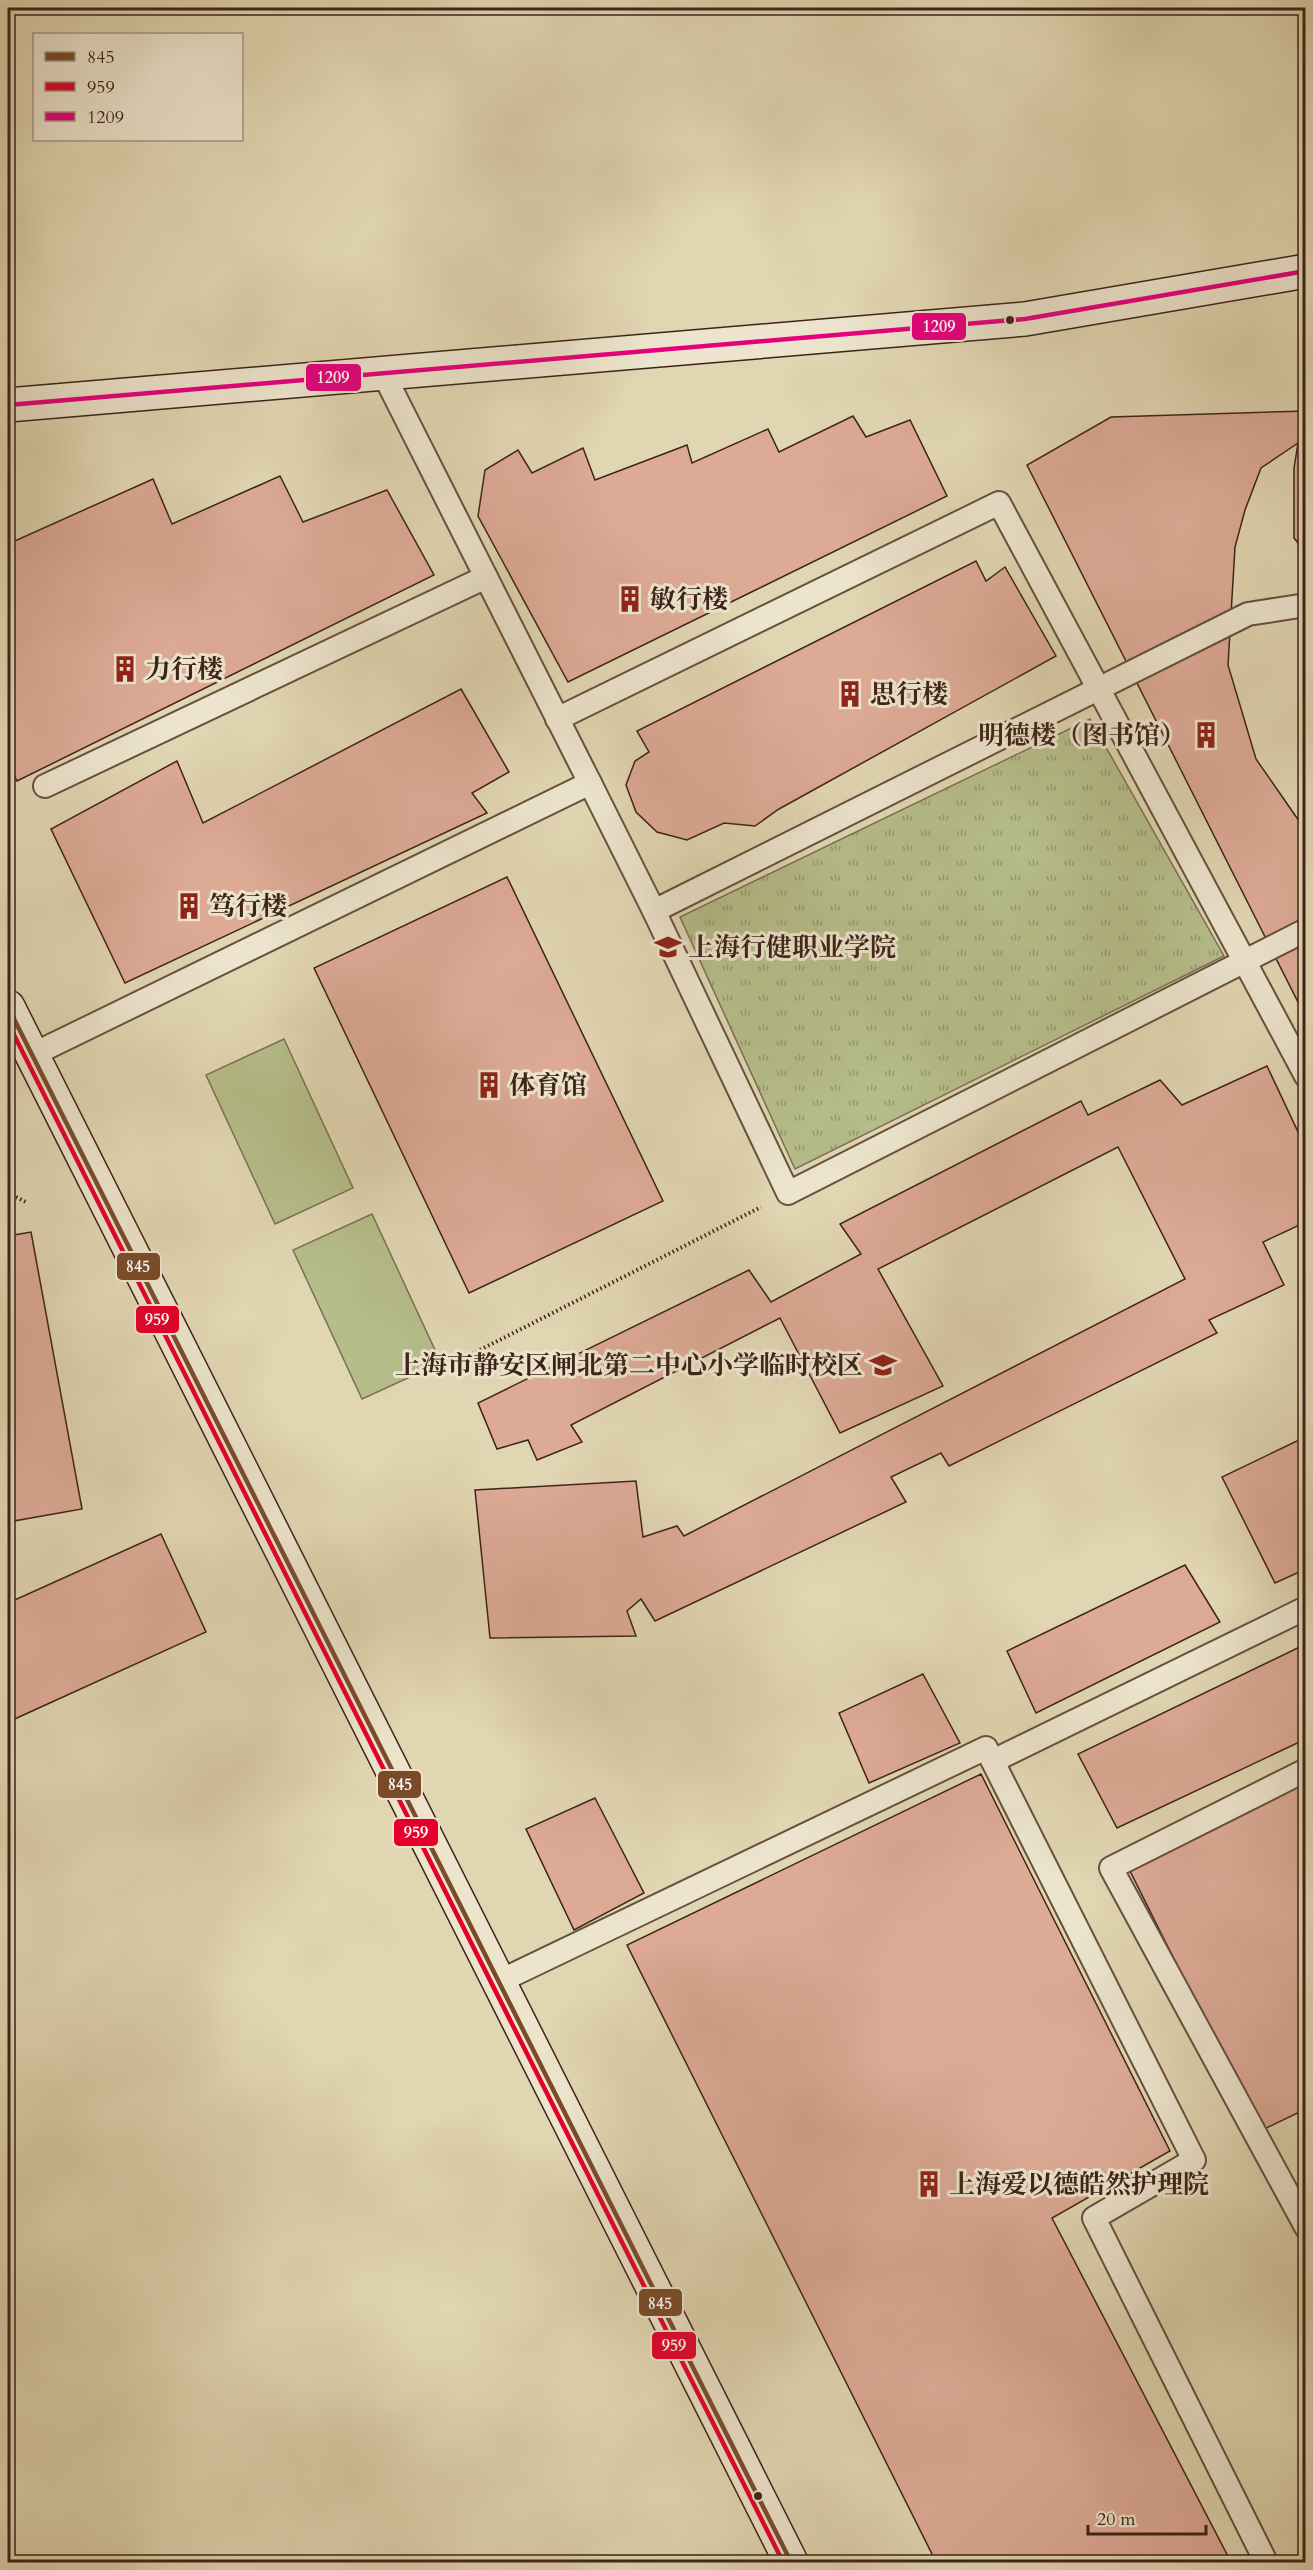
<svg xmlns="http://www.w3.org/2000/svg" width="1313" height="2570" viewBox="0 0 1313 2570" font-family="Cardo,'Noto Serif SC',serif">
<defs>
<pattern id="grass-tufts" width="24" height="20" patternUnits="userSpaceOnUse" patternTransform="scale(1.5)"><rect width="24" height="20" fill="#b5bd8a"/><path d="M3 7l-1-3M5 7V3M7 7l1-3M15 17l-1-3M17 17v-4M19 17l1-3" fill="none" stroke="#959970"/></pattern>
</defs>
<rect width="100%" height="100%" fill="#e1d6b2"/>
<filter id="stains"><feTurbulence type="fractalNoise" baseFrequency=".00333" numOctaves="4"/><feColorMatrix values="0 0 0 0 .2 0 0 0 0 .09 0 0 0 0 .02 0 0 0 .5 -.17"/></filter>
<radialGradient id="worn" r=".72"><stop offset=".6" stop-color="#630" stop-opacity="0"/><stop offset="1" stop-color="#630" stop-opacity=".3"/></radialGradient>
<polygon fill="url(#grass-tufts)" stroke="#7a7052" stroke-width="1.5" points="1090,719 1224,956 795,1169 680,917"/>
<g fill="#b5bd8a" stroke="#7a7052" stroke-width="1.5">
<polygon points="284,1039 353,1188 275,1224 206,1075"/>
<polygon points="372,1214 441,1363 362,1399 293,1250"/>
</g>
<g fill="#ddaa96" stroke="#3e2319" stroke-width="1.5">
<polygon points="1306,411 1306,553 1294,538 1294,468 1298,443 1261,468 1245,510 1235,547 1228,665 1256,759 1306,831 1306,1018 1027,465 1111,417"/>
<polygon points="853,416 866,437 910,420 947,496 568,682 478,516 485,470 518,450 532,473 583,448 595,480 687,445 692,463 768,429 779,452"/>
<polygon points="280,476 303,522 387,490 434,575 17,781 8,763 8,544 153,479 172,524"/>
<polygon points="976,561 986,581 1005,567 1056,656 779,809 755,826 724,823 687,840 657,832 636,812 626,785 635,761 649,752 637,731"/>
<polygon points="461,689 509,772 472,793 487,813 125,983 51,829 177,761 203,823"/>
<polygon points="507,877 663,1201 469,1293 314,968"/>
<polygon points="1267,1066 1306,1149 1306,1222 1263,1242 1284,1285 1209,1320 1217,1333 949,1466 941,1453 891,1477 906,1502 655,1621 641,1599 627,1611 636,1636 490,1638 475,1490 636,1481 643,1537 677,1526 684,1536 1185,1279 1118,1147 878,1269 943,1386 840,1433 780,1318 571,1425 582,1442 537,1460 528,1440 497,1449 478,1403 749,1270 771,1302 861,1254 840,1224 1081,1101 1088,1115 1160,1080 1182,1105"/>
<polygon points="31,1232 82,1509 8,1522 8,1236"/>
<polygon points="1299,1440 1306,1453 1306,1569 1275,1583 1222,1477"/>
<polygon points="161,1534 206,1632 8,1722 8,1603"/>
<polygon points="1185,1565 1220,1622 1036,1713 1007,1651"/>
<polygon points="1306,1644 1306,1739 1117,1828 1078,1754"/>
<polygon points="923,1674 960,1743 869,1783 839,1713"/>
<polygon points="981,1774 1170,2151 1052,2218 1231,2562 936,2562 627,1945"/>
<polygon points="1306,1783 1306,2109 1260,2131 1130,1871"/>
<polygon points="595,1798 644,1893 574,1930 526,1829"/>
</g>
<g fill="none" stroke-linecap="round" stroke-linejoin="round">
<defs>
<g id="lane">
<polyline points="383,373 590,783"/>
<polyline points="557,719 999,503 1306,1076"/>
<polyline points="45,786 486,577"/>
<polyline points="654,911 1248,614 1306,605"/>
<polyline points="32,1055 590,783 654,911 788,1193 1306,930"/>
<polyline points="993,1761 1306,1608"/>
<polyline points="1306,1770 1111,1868 1306,2227"/>
<polyline points="498,1982 986,1748 1194,2160 1094,2218 1266,2562"/>
</g>
<g id="secondary">
<polyline points="8,405 1025,319 1306,271"/>
<polyline points="8,1007 791,2562"/>
</g>
</defs>
<use href="#lane" stroke="#67503f" stroke-width="26"/>
<use href="#secondary" stroke="#3e2319" stroke-width="36"/>
<g stroke="#3e2319" stroke-width="4" stroke-dasharray="1.5 3" stroke-linecap="butt">
<polyline points="8,1193 26,1202"/>
<polyline points="468,1356 761,1207"/>
</g>
<use href="#lane" stroke="#ece4cd" stroke-width="22"/>
<use href="#secondary" stroke="#ece4cd" stroke-width="33"/>
<defs>
<polyline id="bus-1" points="8,1007 791,2562"/>
<polyline id="bus-2" points="8,1023 783,2562"/>
<polyline id="bus-3" points="8,405 1025,319 1306,271"/>
</defs>
<use href="#bus-1" stroke="#ece4cd" stroke-width="9"/>
<use href="#bus-2" stroke="#ece4cd" stroke-width="9"/>
<use href="#bus-3" stroke="#ece4cd" stroke-width="9"/>
<use href="#bus-1" stroke="#7a4b2a" stroke-width="4.5"/>
<use href="#bus-2" stroke="#e4002b" stroke-width="4.5"/>
<use href="#bus-3" stroke="#e5007d" stroke-width="4.5"/>
</g>
<defs>
<symbol id="building-bare" viewBox="-9 -9 18 18"><path d="M-4-6H4V6H1V3H-1V6H-4ZM-2.5-4.3h1.7v1.8h-1.7ZM.8-4.3h1.7v1.8H.8ZM-2.5-1h1.7V.8h-1.7ZM.8-1h1.7V.8H.8Z" fill="#8f2418" stroke="#ece4cd" stroke-width="2.5" paint-order="stroke"/></symbol>
<symbol id="school-bare" viewBox="-9 -9 18 18"><path d="M0-5L7-2L0 1L-7-2ZM-4 1L0 2.5L4 1V4Q0 6-4 4Z" fill="#8f2418" stroke="#ece4cd" stroke-width="2.5" paint-order="stroke"/></symbol>
</defs>
<g fill-rule="evenodd">
<use href="#building-bare" x="611" y="580" width="38" height="38"/>
<use href="#building-bare" x="106" y="650" width="38" height="38"/>
<use href="#building-bare" x="831" y="675" width="38" height="38"/>
<use href="#building-bare" x="1187" y="716" width="38" height="38"/>
<use href="#building-bare" x="170" y="887" width="38" height="38"/>
<use href="#school-bare" x="649" y="928" width="38" height="38"/>
<use href="#building-bare" x="470" y="1066" width="38" height="38"/>
<use href="#school-bare" x="864" y="1346" width="38" height="38"/>
<use href="#building-bare" x="910" y="2165" width="38" height="38"/>
</g>
<g fill="#3e2319" stroke="#ece4cd" stroke-width="2">
<circle cx="1010" cy="320" r="5"/>
<circle cx="758" cy="2496" r="5"/>
</g>
<g text-anchor="middle" stroke-width="6" stroke-linejoin="round" paint-order="stroke">
<g font-size="26" font-weight="bold" fill="#3e2319" stroke="#ece4cd" text-anchor="start">
<text x="650" y="608">敏行楼</text>
<text x="145" y="678">力行楼</text>
<text x="870" y="703">思行楼</text>
<text x="1186" y="744" text-anchor="end">明德楼（图书馆）</text>
<text x="209" y="915">笃行楼</text>
<text x="688" y="956">上海行健职业学院</text>
<text x="509" y="1094">体育馆</text>
<text x="863" y="1374" text-anchor="end">上海市静安区闸北第二中心小学临时校区</text>
<text x="949" y="2193">上海爱以德皓然护理院</text>
</g>
</g>
<g stroke="#ece4cd" stroke-width="2">
<rect x="911" y="312" width="56" height="29" rx="6" fill="#e5007d"/>
<rect x="305" y="363" width="57" height="29" rx="6" fill="#e5007d"/>
<rect x="116" y="1252" width="45" height="29" rx="6" fill="#7a4b2a"/>
<rect x="135" y="1305" width="45" height="29" rx="6" fill="#e4002b"/>
<rect x="377" y="1770" width="45" height="29" rx="6" fill="#7a4b2a"/>
<rect x="393" y="1818" width="46" height="29" rx="6" fill="#e4002b"/>
<rect x="638" y="2288" width="45" height="29" rx="6" fill="#7a4b2a"/>
<rect x="651" y="2331" width="46" height="29" rx="6" fill="#e4002b"/>
</g>
<g font-size="16" text-anchor="middle" font-weight="bold" fill="#fff">
<text x="939" y="332">1209</text>
<text x="333" y="383">1209</text>
<text x="138" y="1272">845</text>
<text x="157" y="1325">959</text>
<text x="400" y="1790">845</text>
<text x="416" y="1838">959</text>
<text x="660" y="2309">845</text>
<text x="674" y="2351">959</text>
</g>
<rect width="1313" height="2570" fill="none" stroke="#e1d6b2" stroke-width="30"/>
<rect x="9" y="9" width="1295" height="2552" fill="none" stroke="#3e2319" stroke-width="3"/>
<rect x="15" y="15" width="1283" height="2540" fill="none" stroke="#3e2319" stroke-width="1.5"/>
<rect x="33" y="33" width="210" height="108" fill="#ece4cd" stroke="#a69785" stroke-width="1.5"/>
<rect x="45" y="52" width="30" height="9" fill="#7a4b2a" stroke="#a69785" stroke-width="1.5"/>
<text x="87" y="63" font-size="18" fill="#3e2319">845</text>
<rect x="45" y="82" width="30" height="9" fill="#e4002b" stroke="#a69785" stroke-width="1.5"/>
<text x="87" y="93" font-size="18" fill="#3e2319">959</text>
<rect x="45" y="112" width="30" height="9" fill="#e5007d" stroke="#a69785" stroke-width="1.5"/>
<text x="87" y="123" font-size="18" fill="#3e2319">1209</text>
<path d="M1088 2525v9h118v-9" fill="none" stroke="#3e2319" stroke-width="3"/>
<text x="1097" y="2525" font-size="18" fill="#3e2319" stroke="#ece4cd" stroke-width="4.5" paint-order="stroke">20 m</text>
<rect width="100%" height="100%" filter="url(#stains)"/>
<rect width="100%" height="100%" fill="url(#worn)"/>
</svg>
